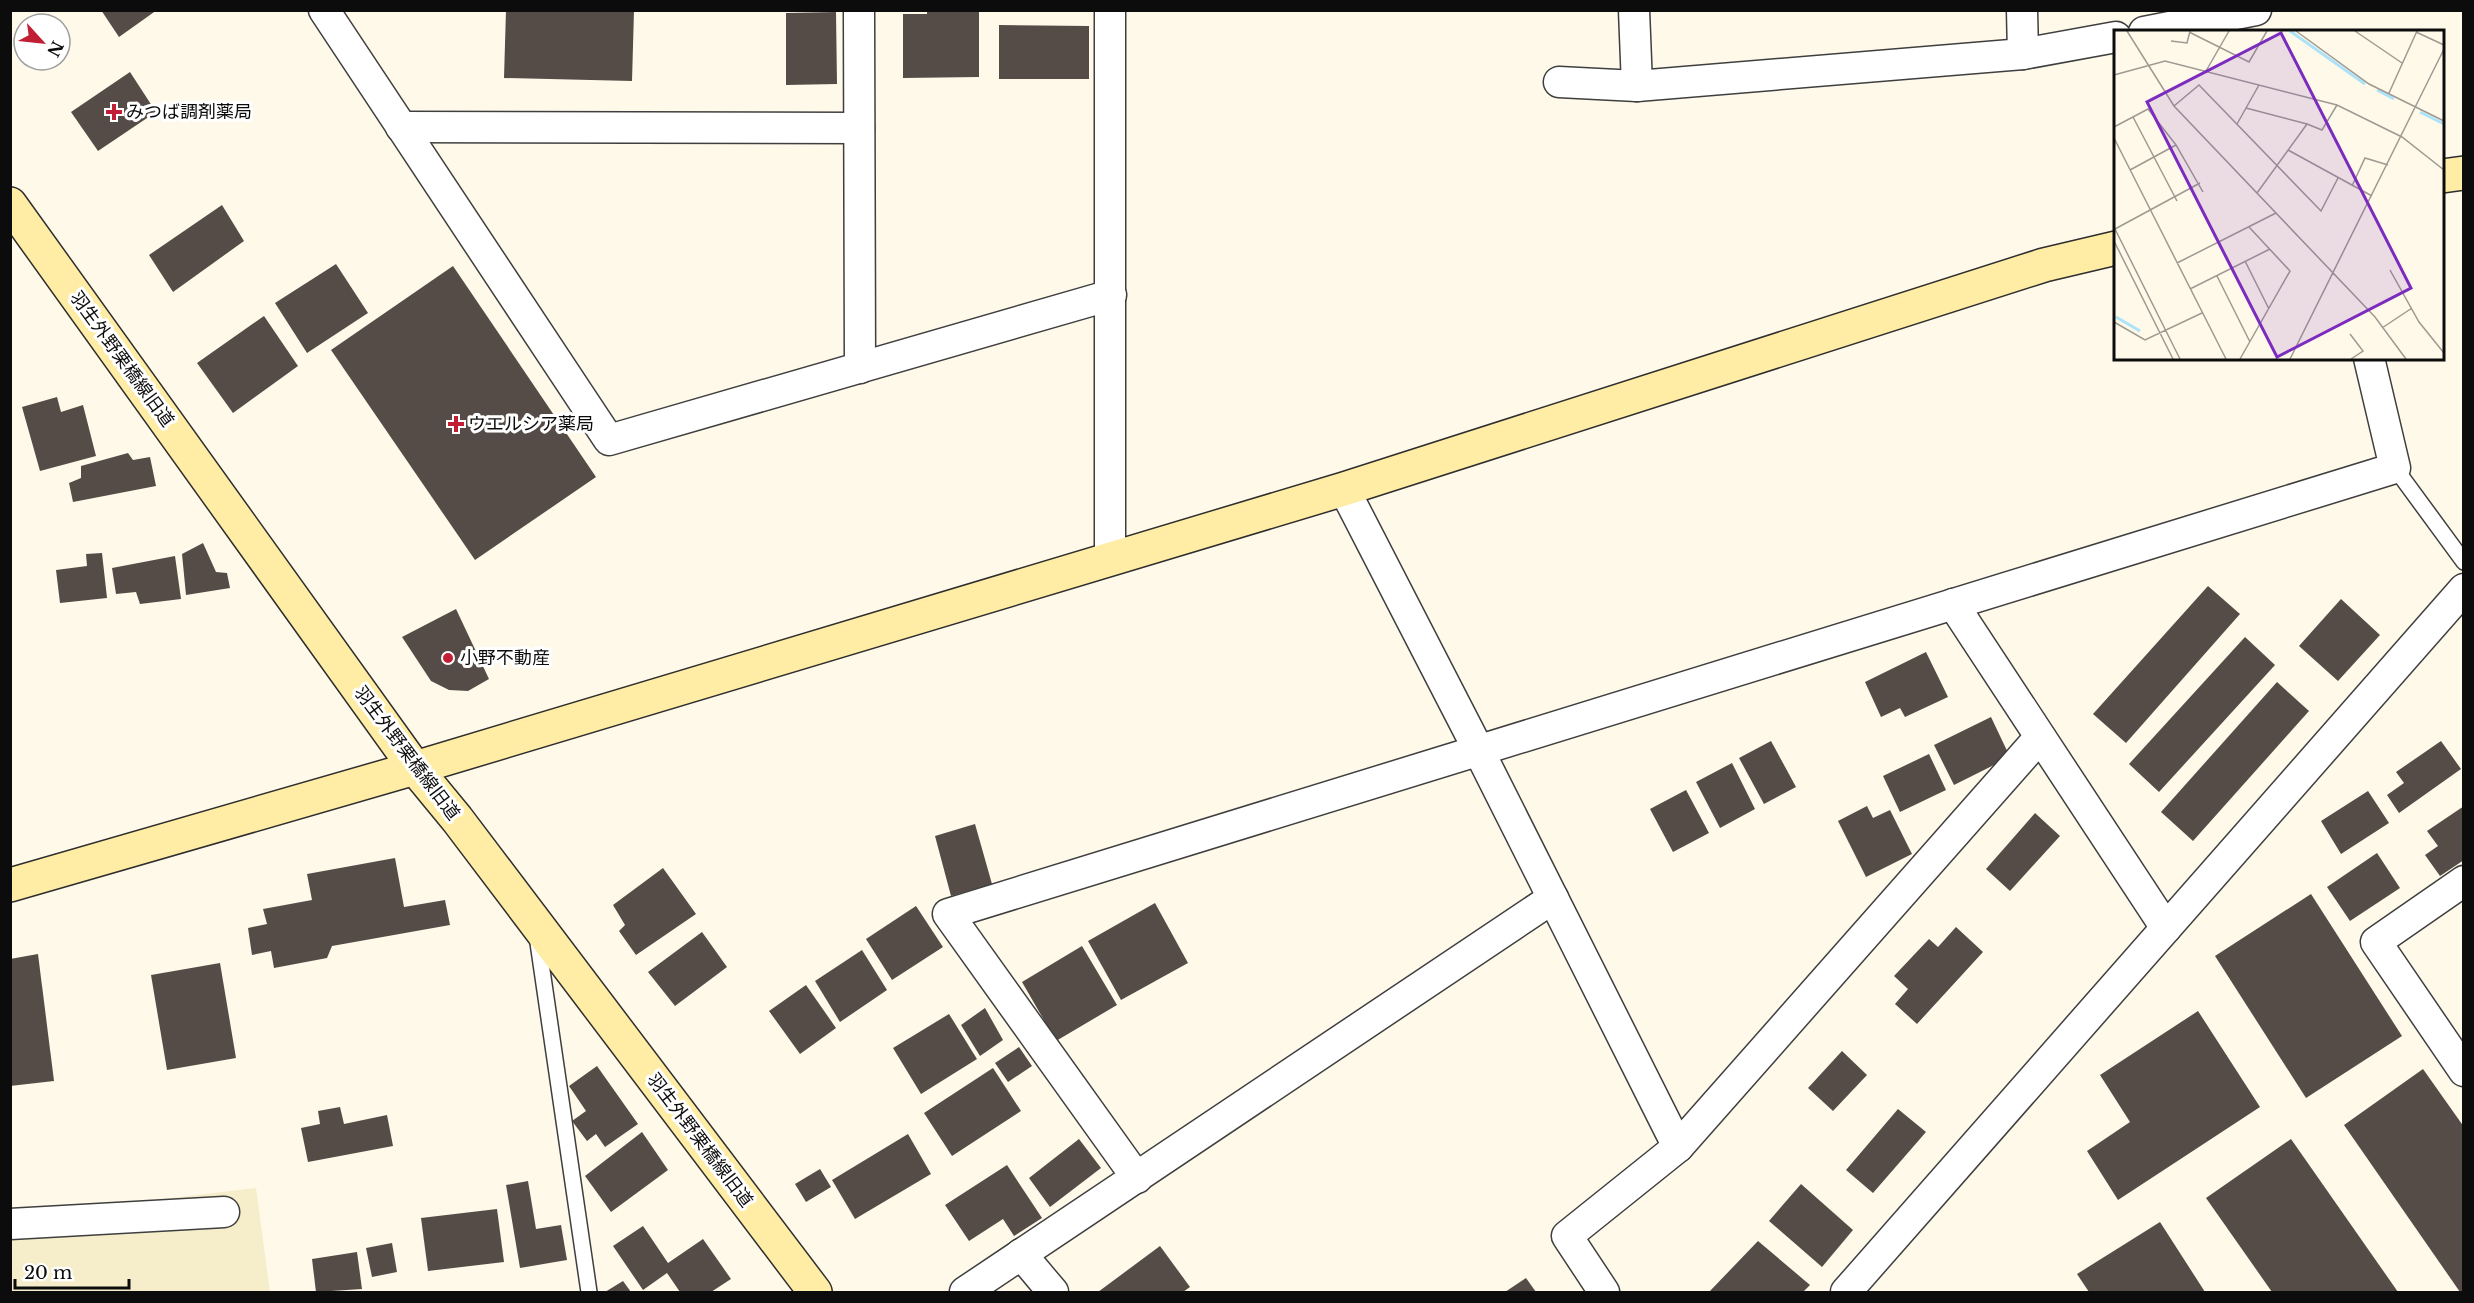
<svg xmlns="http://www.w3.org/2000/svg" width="2474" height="1303" viewBox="0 0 2474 1303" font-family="'Libre Baskerville','Noto Sans JP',serif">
<rect width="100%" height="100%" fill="#fff9ea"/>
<polygon fill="#f6eeca" points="256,1188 270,1292 11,1292 10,1217"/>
<g fill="#554c48">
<polygon points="101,10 157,10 119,37"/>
<polygon points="506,10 634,11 632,81 504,78"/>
<polygon points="927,10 979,10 979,77 903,78 903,14 927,14"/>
<polygon points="836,12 837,84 786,85 786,13"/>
<polygon points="999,25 1089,26 1089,79 999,79"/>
<polygon points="130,72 156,112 98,151 71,112"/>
<polygon points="222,205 244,241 173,292 149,255"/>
<polygon points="336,264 368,313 307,353 275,303"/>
<polygon points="453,266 596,477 475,560 331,350"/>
<polygon points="264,316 298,366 233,413 197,363"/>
<polygon points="57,397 61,412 83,405 96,456 40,471 22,407"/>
<polygon points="128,453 133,460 150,457 156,486 73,502 69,483 81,478 81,466"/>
<polygon points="203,543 216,572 227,573 230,588 186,595 182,554"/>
<polygon points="102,553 107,598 60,603 56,570 87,566 86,554"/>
<polygon points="175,556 181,599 140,604 136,592 116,594 112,568"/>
<polygon points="2208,586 2240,614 2126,743 2093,714"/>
<polygon points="2341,599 2380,635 2338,681 2299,646"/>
<polygon points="456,609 489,679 468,691 449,690 431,681 402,637"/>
<polygon points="2245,637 2275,665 2159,792 2129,764"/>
<polygon points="1926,652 1948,697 1905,717 1900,708 1881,717 1865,682"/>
<polygon points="2277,682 2309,711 2193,841 2161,812"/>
<polygon points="1991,717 2010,757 1954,785 1934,745"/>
<polygon points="1771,741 1796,787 1764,804 1739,758"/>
<polygon points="2441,741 2461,769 2399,813 2387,795 2404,783 2396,772"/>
<polygon points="1929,754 1946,790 1900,812 1883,776"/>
<polygon points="1732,763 1755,809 1720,828 1696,782"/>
<polygon points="1686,790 1709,833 1673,852 1650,809"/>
<polygon points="2368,791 2389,823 2341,854 2321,821"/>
<polygon points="1867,806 1873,818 1890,810 1912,854 1866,877 1838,821"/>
<polygon points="2464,806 2464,860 2440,876 2425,855 2438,846 2427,831"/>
<polygon points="2035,813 2060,836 2010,891 1986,869"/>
<polygon points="975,824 992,884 951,896 935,836"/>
<polygon points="2377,853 2400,888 2350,921 2327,887"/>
<polygon points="395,858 404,907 445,900 450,925 332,946 327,958 274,968 271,951 252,955 248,928 267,924 263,909 312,900 307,874"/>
<polygon points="663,868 696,914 636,955 619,931 625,925 613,905"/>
<polygon points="2311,894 2402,1036 2306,1098 2215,956"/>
<polygon points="1155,903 1188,963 1121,1000 1088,941"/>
<polygon points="916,906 943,947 892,980 866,939"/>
<polygon points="1956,927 1983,952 1917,1024 1895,1004 1908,989 1894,976 1929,939 1938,947"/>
<polygon points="702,932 727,967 675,1006 648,972"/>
<polygon points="1082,946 1117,1005 1056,1041 1022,982"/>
<polygon points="862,950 887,990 840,1022 815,981"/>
<polygon points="38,954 54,1081 10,1086 10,959"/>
<polygon points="220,963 236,1058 167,1070 151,975"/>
<polygon points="806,985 836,1028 800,1054 769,1011"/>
<polygon points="985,1008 1003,1040 980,1056 961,1025"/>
<polygon points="2198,1011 2260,1107 2118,1200 2087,1151 2130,1122 2100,1075"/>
<polygon points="949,1014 977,1059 921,1094 893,1048"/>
<polygon points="1019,1047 1032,1066 1008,1082 995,1063"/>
<polygon points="1842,1051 1867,1075 1833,1111 1808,1088"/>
<polygon points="597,1066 638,1124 605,1147 596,1134 587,1141 572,1121 586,1111 569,1086"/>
<polygon points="993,1068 1021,1111 952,1156 924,1113"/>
<polygon points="2423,1069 2464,1127 2464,1292 2460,1292 2344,1125"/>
<polygon points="340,1107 344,1124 387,1115 393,1146 308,1162 301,1128 320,1124 318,1111"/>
<polygon points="1898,1109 1926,1132 1873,1193 1846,1170"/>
<polygon points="642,1132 668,1170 611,1212 585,1176"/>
<polygon points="908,1134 931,1174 855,1219 832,1180"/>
<polygon points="1079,1139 1101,1168 1050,1207 1029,1178"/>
<polygon points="2291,1139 2398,1292 2272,1292 2206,1198"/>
<polygon points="1007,1165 1042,1218 1014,1236 1003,1219 969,1241 945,1205"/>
<polygon points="820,1169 831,1187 806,1202 795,1184"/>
<polygon points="528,1181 536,1229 561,1225 567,1260 520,1268 506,1185"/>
<polygon points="1801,1184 1853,1230 1822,1267 1769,1221"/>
<polygon points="497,1209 504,1262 428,1271 421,1218"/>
<polygon points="2160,1222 2205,1292 2089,1292 2077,1274"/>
<polygon points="643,1226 668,1263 703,1239 731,1279 711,1292 680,1292 667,1273 643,1290 613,1246"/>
<polygon points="1758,1241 1810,1285 1803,1292 1709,1292"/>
<polygon points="392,1243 397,1272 372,1277 366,1248"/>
<polygon points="1160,1246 1190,1287 1183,1292 1098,1292"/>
<polygon points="357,1252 362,1289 316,1292 312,1259"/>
<polygon points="1526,1278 1536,1292 1505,1292"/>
<polygon points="623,1281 631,1292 605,1292"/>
</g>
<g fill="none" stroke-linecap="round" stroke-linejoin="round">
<defs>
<g id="lane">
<polyline points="2395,468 2464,562"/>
<polyline points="537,936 589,1292"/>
</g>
<g id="street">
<polyline points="324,10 609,440 1111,295"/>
<polyline points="859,10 860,368"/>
<polyline points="1634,10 1637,86"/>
<polyline points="2022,10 2023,54"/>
<polyline points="2144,32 2256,10"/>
<polyline points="1559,82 1637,86 2023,54 2116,37"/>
<polyline points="401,127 859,128"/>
<polyline points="1344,489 1479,751 1678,1147 1567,1236 1604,1292"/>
<polyline points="1110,559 1110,10"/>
<polyline points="1953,604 2166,928"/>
<polyline points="2464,881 2376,942 2464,1071"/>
<polyline points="1678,1147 2040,737"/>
<polyline points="1137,1178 948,914 2395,468 2369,358"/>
<polyline points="10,1224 224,1212"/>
<polyline points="1021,1254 1053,1292"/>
<polyline points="965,1292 1553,898"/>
<polyline points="1846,1292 2464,589"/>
</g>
<g id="secondary">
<polyline points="2442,176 2464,173"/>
<polyline points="10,204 415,768 457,819 815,1292"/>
<polyline points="10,885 415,768 1344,489 2044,265 2116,248"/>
</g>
</defs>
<use href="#lane" stroke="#3f3f3f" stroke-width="18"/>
<use href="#street" stroke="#3f3f3f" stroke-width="33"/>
<use href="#secondary" stroke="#2e2e2e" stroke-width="36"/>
<use href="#lane" stroke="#fff" stroke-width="15"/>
<use href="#street" stroke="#fff" stroke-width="30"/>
<use href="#secondary" stroke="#ffeda5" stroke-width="33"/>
</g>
<g fill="#c11e35" stroke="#fff" stroke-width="2">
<path d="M111 103h6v6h6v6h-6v6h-6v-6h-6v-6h6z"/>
<path d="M453 415h6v6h6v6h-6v6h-6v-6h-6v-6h6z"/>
<circle cx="448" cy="658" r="6"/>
</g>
<g text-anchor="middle" stroke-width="6" stroke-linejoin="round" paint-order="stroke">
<g font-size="18" fill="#0c0c0c" stroke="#fff" text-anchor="start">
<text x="126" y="118">みつば調剤薬局</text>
<text x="468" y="430">ウエルシア薬局</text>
<text x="460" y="664">小野不動産</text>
</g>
<g font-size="18" fill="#0c0c0c" stroke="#fff">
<text transform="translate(122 359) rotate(54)" y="6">羽生外野栗橋線旧道</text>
<text transform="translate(407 753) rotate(53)" y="6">羽生外野栗橋線旧道</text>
<text transform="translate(700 1140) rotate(53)" y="6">羽生外野栗橋線旧道</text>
</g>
</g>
<g transform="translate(2114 30)">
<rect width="330" height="330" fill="#fff9ea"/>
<path fill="none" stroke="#ade3f9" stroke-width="3" d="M 176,1 L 251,54M 263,60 L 280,69M 306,82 L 330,94M 2,287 L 26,301"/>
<path fill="none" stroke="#9e9a91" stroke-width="1.5" d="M 13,1 L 60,76 L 261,287 L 292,329M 182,1 L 255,54 L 330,91M 241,1 L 288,33M 75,2 L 135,32 L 153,1M 302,2 L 330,15M 57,11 L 73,13 L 76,1M 92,41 L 115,1M 0,45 L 51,31 L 223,75 L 288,107 L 330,140M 275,63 L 303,1M 60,76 L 85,55 L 207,181 L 224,148M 132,78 L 193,94M 19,87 L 63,171M 123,94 L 145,55M 0,97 L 34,79 L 62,115 L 89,162M 0,108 L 112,329M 174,120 L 258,166M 16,140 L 62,115M 238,156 L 251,128 L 274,135M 143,163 L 193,94 L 208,100 L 223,75M 0,197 L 66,329M 1,199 L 86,153M 0,211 L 59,329M 131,231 L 155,279M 63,233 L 162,183M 276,240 L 305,292 L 330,323M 103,246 L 136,312M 76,259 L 156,219M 0,292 L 31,310 L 88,283M 268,298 L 298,278M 236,304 L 249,321 L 237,329M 126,329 L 176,241 L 135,197M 176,329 L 330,19"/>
<path fill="#7b2cbf" fill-opacity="0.15" stroke="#7b2cbf" stroke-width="3" d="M 167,3 L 297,258 L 163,327 L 33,72 Z"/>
<rect width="330" height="330" fill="none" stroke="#0c0c0c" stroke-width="3"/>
</g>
<rect width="2474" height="1303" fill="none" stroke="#0c0c0c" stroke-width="24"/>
<g transform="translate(42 42) rotate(117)"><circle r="28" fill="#ffffff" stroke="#9e9e9e" stroke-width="1.5"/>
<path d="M0-4.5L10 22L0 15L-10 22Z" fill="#c11e35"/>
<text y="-9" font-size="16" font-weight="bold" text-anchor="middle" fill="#0c0c0c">N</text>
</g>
<path d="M15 1279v9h114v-9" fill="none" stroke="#0c0c0c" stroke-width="3"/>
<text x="24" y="1279" font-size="18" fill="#0c0c0c" stroke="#ffffff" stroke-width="4.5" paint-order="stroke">20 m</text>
</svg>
